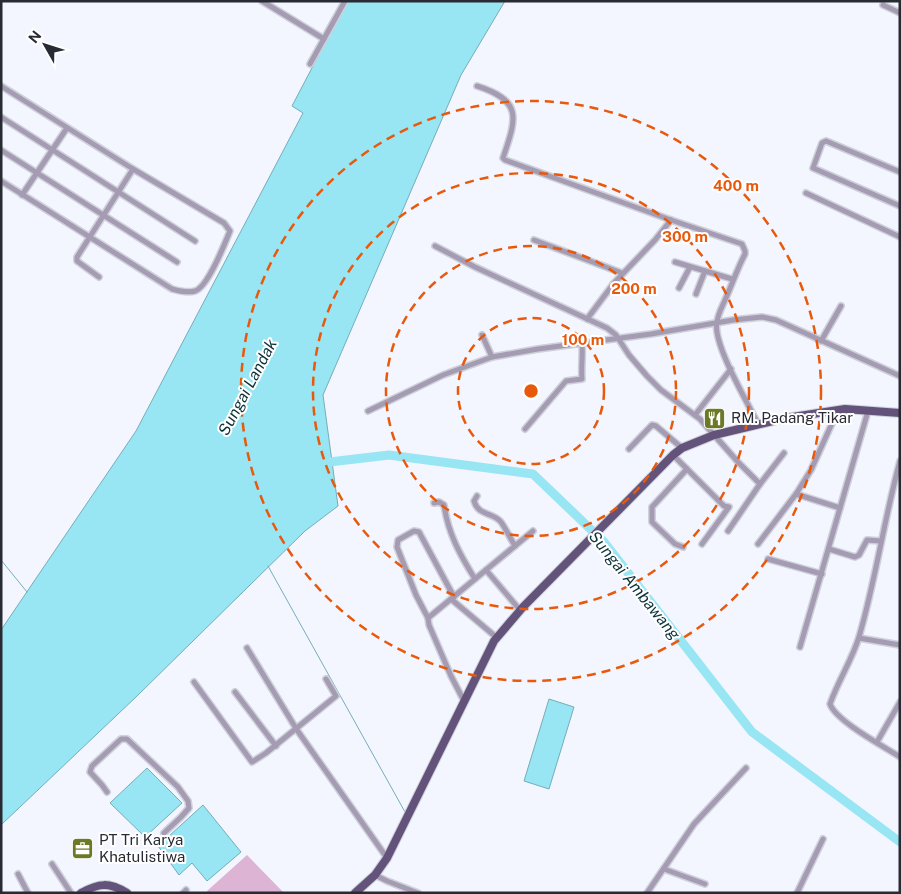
<svg xmlns="http://www.w3.org/2000/svg" width="901" height="894" viewBox="0 0 901 894" font-family="'Public Sans',sans-serif">
<rect width="100%" height="100%" fill="#f3f6ff"/>
<polygon fill="#deb4d4" points="247,855 284,893 208,893 207,891"/>
<g fill="#98e5f3" stroke="#76adb9">
<polygon points="347,1 505,1 461,75 323,395 338,506 305,531 136,697 1,825 1,630 136,431 303,113 292,106"/>
<polygon points="549,699 574,707 549,789 524,781"/>
<polygon points="147,768 182,803 145,837 110,803"/>
<polygon points="203,805 241,852 207,881 192,863 179,875 158,846"/>
</g>
<g fill="none" stroke-linecap="round" stroke-linejoin="round">
<g stroke="#76adb9" stroke-width="1">
<polyline points="1,560 27,592"/>
<polyline points="268,566 405,812"/>
</g>
<polyline stroke="#98e5f3" stroke-width="9" points="321,463 389,455 533,474 604,542 752,732 900,842"/>
<defs>
<g id="minor">
<polyline points="262,1 324,39"/>
<polyline points="883,5 900,13"/>
<polyline points="310,64 345,1"/>
<path d="M 1,86 L 133,169 L 224,223 L 230,231 C 225,243 208,287 195,291 C 188,293 179,291 172,289 L 1,181"/>
<path d="M 477,86 C 524,101 516,119 503,158 L 505,160 L 671,220 L 742,244 L 745,251 L 745,254 C 737,269 732,285 725,300 C 722,307 718,314 717,322 C 712,343 748,403 758,424"/>
<polyline points="1,117 195,241"/>
<polyline points="1,150 177,262"/>
<polyline points="900,172 826,141 822,143 813,168 900,206"/>
<polyline points="806,193 900,237"/>
<polyline points="22,195 67,128"/>
<polyline points="534,240 622,273"/>
<polyline points="435,246 475,267 607,328 616,335 629,355 647,376 661,390 700,419 738,462 760,484 728,531"/>
<polyline points="675,262 732,279"/>
<polyline points="99,277 77,261 77,257 133,169"/>
<polyline points="679,288 690,267"/>
<polyline points="696,294 705,271"/>
<polyline points="587,319 614,283 655,240 671,220"/>
<polyline points="482,335 492,357"/>
<polyline points="821,341 841,306"/>
<polyline points="838,410 811,470 796,494 840,508"/>
<polyline points="368,411 443,375 492,357 538,349 651,334 733,320 762,317 776,320 900,376"/>
<polyline points="695,415 731,369"/>
<path d="M 525,429 L 566,381 L 582,379 C 581,366 583,356 582,343"/>
<polyline points="629,449 652,425 656,426 682,448"/>
<polyline points="673,455 724,506 729,507 702,544"/>
<path d="M 900,461 C 884,519 876,579 859,637 C 852,660 838,681 830,704 C 836,721 883,746 900,757"/>
<polyline points="760,484 784,453"/>
<path d="M 477,496 L 474,501 C 478,516 493,512 501,522 C 506,529 510,538 515,546"/>
<path d="M 434,503 L 439,502 L 444,505 C 448,533 460,555 475,579"/>
<polyline points="758,544 796,494"/>
<polyline points="683,547 675,544 652,522 652,507 687,469"/>
<polyline points="829,549 855,557 859,555 867,540 881,541"/>
<polyline points="768,559 822,574"/>
<polyline points="486,570 520,610"/>
<polyline points="451,599 496,637"/>
<polyline points="428,618 416,595 397,547 398,540 414,531 419,532 454,597"/>
<polyline points="859,638 900,645"/>
<polyline points="800,647 868,411"/>
<polyline points="247,648 297,730 387,858"/>
<polyline points="194,682 252,762 266,753 336,696 326,679"/>
<polyline points="235,692 276,746"/>
<polyline points="464,701 451,676 429,625 428,618 533,531"/>
<polyline points="877,742 900,702"/>
<polyline points="107,792 102,785 90,772 92,766 121,739 127,739 178,787 188,801 189,808 181,817 164,833"/>
<polyline points="52,864 71,893"/>
<polyline points="664,869 705,884"/>
<polyline points="18,874 28,893"/>
<polyline points="375,875 387,881 418,893"/>
<polyline points="183,893 186,890"/>
<polyline points="647,893 694,824 746,768"/>
<polyline points="797,893 823,839"/>
</g>
<g id="primary">
<path d="M 81,893 C 99,883 109,882 127,893"/>
<polyline points="355,893 375,875 387,858 494,641 523,607 673,455 682,448 714,435 786,418 845,409 900,413"/>
</g>
</defs>
<use href="#minor" stroke="#ced1da" stroke-width="8"/>
<use href="#primary" stroke="#ced1da" stroke-width="10"/>
<use href="#minor" stroke="#a59cb3" stroke-width="5"/>
<use href="#primary" stroke="#635279" stroke-width="8"/>
</g>
<g fill="none" stroke="#e8590c" stroke-width="2.5" stroke-dasharray="9 6">
<circle cx="531" cy="391" r="73"/>
<circle cx="531" cy="391" r="145"/>
<circle cx="531" cy="391" r="218"/>
<circle cx="531" cy="391" r="290"/>
</g>
<defs>
<symbol id="restaurant-square" viewBox="-11 -11 22 22"><rect x="-9" y="-9" width="18" height="18" rx="4" fill="#6c7a28" stroke="#fff"/><path d="M-5-6h1v4h1v-4h1v4h1v-4h1v5L-1.5 .5V6h-2V.5L-5-1ZM5-6V6H3V1.5H1.5Q1.5-4 5-6Z" fill="#fff"/></symbol>
<symbol id="office-square" viewBox="-11 -11 22 22"><rect x="-9" y="-9" width="18" height="18" rx="4" fill="#6c7a28" stroke="#fff"/><path d="M-6-3h4V-5.5h4V-3h4V5H-6ZM-1-4.5V-3h2v-1.5ZM-6 0V1H6V0Z" fill="#fff"/></symbol>
</defs>
<g fill-rule="evenodd">
<use href="#restaurant-square" x="702" y="406" width="25" height="25"/>
<use href="#office-square" x="70" y="836" width="25" height="25"/>
</g>
<g text-anchor="middle" stroke-width="4" stroke-linejoin="round" paint-order="stroke">
<g font-size="15" fill="#282b33" stroke="#fff" text-anchor="start">
<text x="731" y="423">RM. Padang Tikar</text>
<text x="99" y="845">PT Tri Karya<tspan x="99" dy="17">Khatulistiwa</tspan></text>
</g>
<g font-size="16" font-style="italic" fill="#0c3239" stroke="#fff">
<text transform="translate(247 387) rotate(-62)" y="6">Sungai Landak</text>
<text transform="translate(635 585) rotate(51)" y="6">Sungai Ambawang</text>
</g>
</g>
<circle cx="531" cy="391" r="8" fill="#e8590c" stroke="#fff" stroke-width="2.5"/>
<g font-size="15" text-anchor="middle" font-weight="bold" fill="#e8590c" stroke="#fff" stroke-width="4" stroke-linejoin="round" paint-order="stroke">
<text x="736" y="191">400 m</text>
<text x="685" y="242">300 m</text>
<text x="634" y="294">200 m</text>
<text x="583" y="345">100 m</text>
</g>
<rect width="901" height="894" fill="none" stroke="#282b33" stroke-width="5"/>
<g transform="translate(45 45) rotate(309)" stroke="#ffffff" stroke-width="4" paint-order="stroke">
<path d="M0-4L9 19L0 12L-9 19Z" fill="#282b33"/>
<text y="-8" font-size="14" font-weight="bold" text-anchor="middle" fill="#282b33">N</text>
</g>
</svg>
